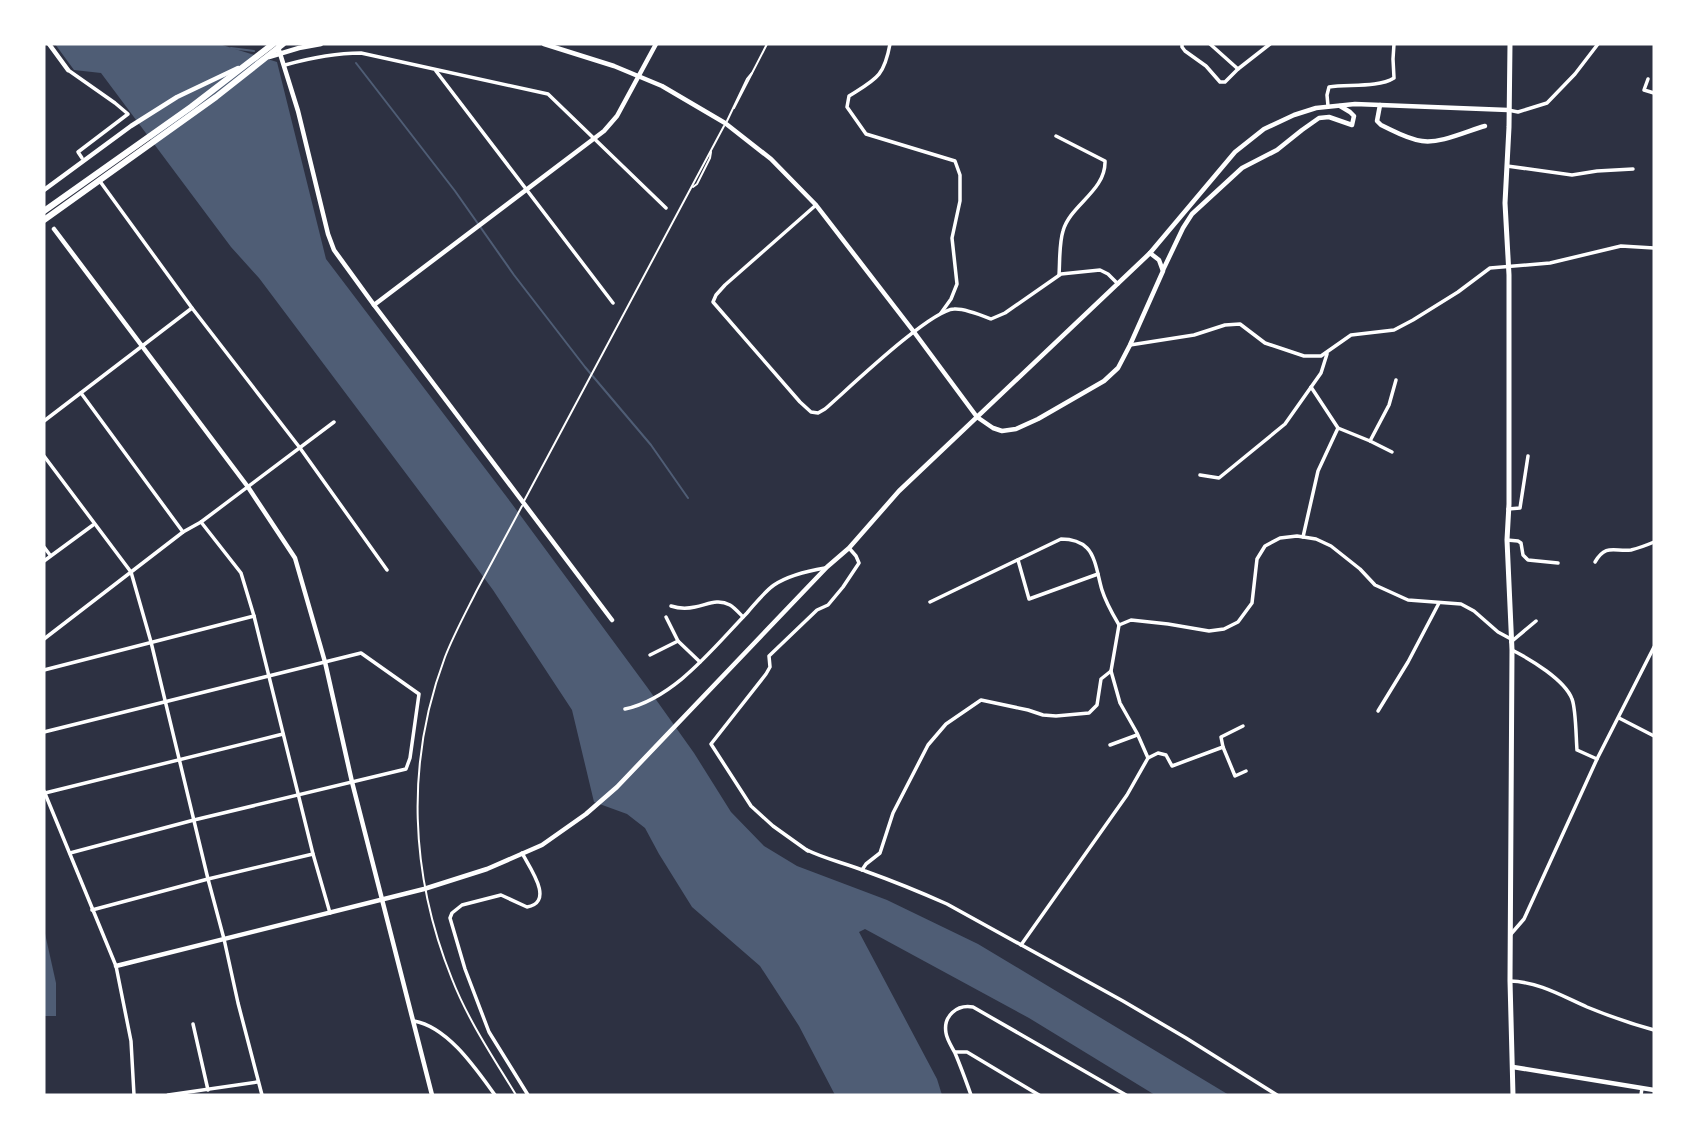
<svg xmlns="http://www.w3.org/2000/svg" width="1698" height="1139" viewBox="0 0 1698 1139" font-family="'Source Serif 4',serif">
<rect width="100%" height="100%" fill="#2d3142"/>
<g fill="#4f5d75">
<polygon points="55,44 219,44 277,62 326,259 512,504 647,687 694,753 731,812 764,846 797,866 887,900 978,944 1229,1095 1155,1095 1029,1018 865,929 859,932 937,1079 942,1095 835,1095 799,1026 760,966 692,907 659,854 645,828 627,814 594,802 572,710 493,590 465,552 259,278 231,247 101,73 74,70"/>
<polygon points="44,929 56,983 56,1016 44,1016"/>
</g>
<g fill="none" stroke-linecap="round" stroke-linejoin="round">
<g stroke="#4f5d75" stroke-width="2">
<polyline points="231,48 254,51"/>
<polyline points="356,63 455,191 514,275 585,367 651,445 688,498"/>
</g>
<g stroke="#fff" stroke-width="2">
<polyline points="734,108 767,44"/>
<polyline points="727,121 747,79 752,73"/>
<polyline points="693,187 697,184 710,158 711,152"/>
<polyline points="524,501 724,126"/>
<path d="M 516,1095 C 493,1057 468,1020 452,979 C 410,875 405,763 445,657 C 454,634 466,612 477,590 C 492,562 507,534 522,506"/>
</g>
<g stroke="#fff" stroke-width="3.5">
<path d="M 890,44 C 884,77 876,79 849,96 L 847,107 L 866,134 L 955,161 L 960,175 L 960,201 L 952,238 L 957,284 L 951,299 L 941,313"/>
<polyline points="1182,44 1182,47 1185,51 1206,66 1220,82 1225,82 1238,69 1270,44"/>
<polyline points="1210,44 1238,69"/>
<path d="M 285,65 C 310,58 334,53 361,53 L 548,94 L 666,208"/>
<polyline points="68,70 115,103 128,114 78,152 82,158"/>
<polyline points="436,71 613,303"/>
<polyline points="1648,79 1644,90 1654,93"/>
<path d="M 1328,106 L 1327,95 L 1329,87 C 1348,84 1378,88 1394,78 L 1393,59 L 1394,44"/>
<polyline points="1508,110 1518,112 1547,103 1575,74 1598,44"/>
<path d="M 1056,136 L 1105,161 C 1106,191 1070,205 1063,231 C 1059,244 1060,261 1059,275"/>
<polyline points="1507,166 1572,175 1597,171 1633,169"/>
<polyline points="99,180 192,308 300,448 387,570"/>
<path d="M 816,205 L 725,285 L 716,295 L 713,302 L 800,402 L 811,412 L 818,413 L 825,409 C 847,390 930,310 954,309 C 964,308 981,315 991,319 L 1005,313 L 1061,274 L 1100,270 L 1108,274 L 1118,284"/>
<polyline points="1130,345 1194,335 1225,325 1240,324 1265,343 1304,356 1321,356 1351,335 1394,330 1413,320 1458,292 1490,268 1550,263 1621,246 1654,248"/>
<polyline points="1311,387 1338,428 1370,441 1392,452"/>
<polyline points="81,393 183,532"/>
<polyline points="44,421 192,308"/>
<polyline points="1370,441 1389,405 1396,380"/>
<polyline points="44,456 131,572 151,642 208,879 224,939 238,1003 262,1095"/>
<polyline points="1200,475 1219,478 1285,424 1321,373 1327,354"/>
<polyline points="1508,509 1520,508 1528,456"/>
<polyline points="201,522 241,573 254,616 313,854 330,913"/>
<polyline points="1303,537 1318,471 1338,428"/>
<polyline points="1507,540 1518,541 1521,543 1523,555 1528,560 1558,563"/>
<polyline points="44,547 50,555"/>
<polyline points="1018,560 1029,599 1098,574"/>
<polyline points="44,561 93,525"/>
<path d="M 1595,562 C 1606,543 1615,552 1631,550 C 1639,548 1647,545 1654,542"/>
<path d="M 930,602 L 1061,539 C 1070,539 1080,541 1087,548 C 1096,557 1098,577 1102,590 C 1106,603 1112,613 1119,625 L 1131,620 L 1168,624 L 1209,631 L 1224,629 L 1238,622 L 1252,603 L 1257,559 L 1265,546 L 1280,538 L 1297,536 L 1316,539 L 1331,546 L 1360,569 L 1375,585 L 1408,600 L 1461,604 L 1474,611 L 1498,632 L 1511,639"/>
<path d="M 671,606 C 680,609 686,609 695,607 C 707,605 717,598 730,605 C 735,608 739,613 743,617"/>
<polyline points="666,617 678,641 700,662"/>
<polyline points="44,639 183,532 201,522 334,422"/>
<polyline points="1511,642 1536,621"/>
<path d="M 1512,650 C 1530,659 1565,680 1572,699 C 1576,709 1576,738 1577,750 L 1597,759"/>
<polyline points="650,655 678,641"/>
<polyline points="44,670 254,616"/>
<polyline points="1111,671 1120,703 1137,733 1148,758 1158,753 1166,755 1172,766 1223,747 1235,776 1246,771"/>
<path d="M 625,709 C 675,698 713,648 747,613 C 755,604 764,592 774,585 C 789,575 807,571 825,568"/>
<polyline points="1378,711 1408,662 1439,603"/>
<polyline points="1619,718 1654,736"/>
<polyline points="44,732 361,653 419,694 410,758 406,769 194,820 70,853"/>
<polyline points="1110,745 1137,735"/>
<polyline points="1223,747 1221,737 1243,726"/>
<polyline points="44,791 116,966 131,1041 134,1095"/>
<polyline points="45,793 283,734"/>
<path d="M 807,850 C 825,859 845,863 865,871 C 893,881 920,892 947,904 L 1123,1001 L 1186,1038 L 1277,1095"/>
<polyline points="808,851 773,826 751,806 711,744 766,674 770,667 769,656 817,610 828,605 843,587 859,563 856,556 849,548"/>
<path d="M 522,853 C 530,868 555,902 527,907 L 501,895 L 462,905 L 452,913 L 450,918 L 465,969 L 489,1032 L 528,1095"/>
<polyline points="862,870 866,864 880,853 893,813 928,745 946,724 981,700 1028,710 1043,715 1056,716 1089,713 1097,705 1101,679 1111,671 1119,625"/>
<polyline points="92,910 208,879 313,854"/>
<polyline points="1511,934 1524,919 1597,759 1654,647"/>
<polyline points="1021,945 1127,795 1148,758"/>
<path d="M 1510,981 C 1539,982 1562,996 1587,1007 C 1609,1016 1632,1024 1654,1030"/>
<path d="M 414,1021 C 448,1027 476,1069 495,1095"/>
<polyline points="193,1024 208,1090"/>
<polyline points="955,1052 967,1052 1039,1095"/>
<polyline points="168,1095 257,1082"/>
<path d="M 971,1095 C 966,1081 961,1067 955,1053 C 952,1047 947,1040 946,1033 C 943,1016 957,1004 973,1007 L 1126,1095"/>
<polyline points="1641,1095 1642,1088"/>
</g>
<g stroke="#fff" stroke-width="4.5">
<polyline points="49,44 68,70"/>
<polyline points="544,44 614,66 662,86 725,123 771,159 816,205 914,332 977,417 993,428 1002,431 1016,429 1038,419 1104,381 1118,368 1130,345 1163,271 1159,260 1150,253 1235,152 1264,129 1294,115 1316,108 1355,104 1508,110"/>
<polyline points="278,47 298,111 328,234 334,250 374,305 604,131 617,116 656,44"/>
<polyline points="269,57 299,48 321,44"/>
<path d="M 1380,105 L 1377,121 L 1381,125 C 1394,131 1407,139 1422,141 C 1440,144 1467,131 1485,126"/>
<polyline points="44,190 131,126 177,97 238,68"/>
<polyline points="54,229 248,487 295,558 325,662 352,782 432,1095"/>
<polyline points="1163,270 1183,228 1192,214 1242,168 1277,150 1302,130 1319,118 1329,117 1352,125 1354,116 1350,112 1340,106"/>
<polyline points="374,305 612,620"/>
<polyline points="116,966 424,889 487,869 542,845 586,814 617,787 827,567 849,548 899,491 1150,253"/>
<polyline points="1513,1067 1654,1090"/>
</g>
<polyline stroke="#fff" stroke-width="5" points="1510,44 1509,127 1505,203 1509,275 1509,504 1507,540 1512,650 1510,981 1513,1095"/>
<g stroke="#fff" stroke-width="6">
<polyline points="44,211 191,107 273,44"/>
<polyline points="44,220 216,97 283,44"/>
</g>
</g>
<rect width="1698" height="1139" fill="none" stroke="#ffffff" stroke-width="91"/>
</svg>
